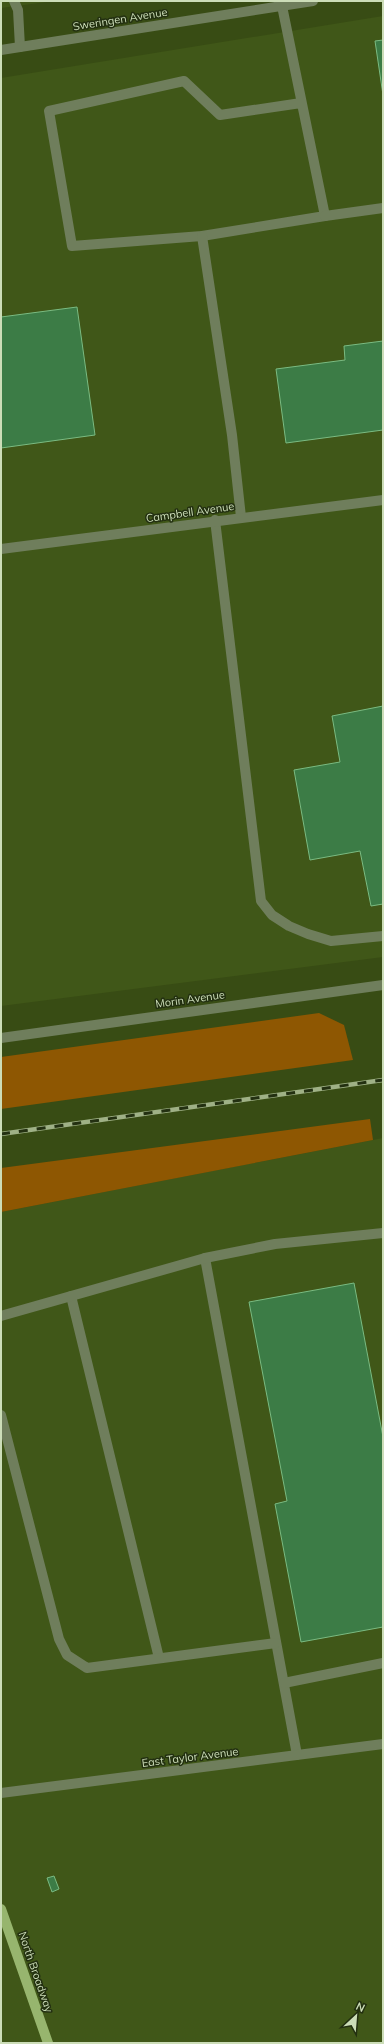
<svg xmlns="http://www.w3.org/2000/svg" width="384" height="2044" viewBox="0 0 384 2044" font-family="Mulish,sans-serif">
<rect width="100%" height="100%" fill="#384c14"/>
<g fill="#405718">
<polygon points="1,1 54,1 1,8"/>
<polygon points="383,16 383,957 1,1006 1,78"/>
<polygon points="383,1138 383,2043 1,2043 1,1212"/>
</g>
<g fill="#8e5702">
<polygon points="319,1013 344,1025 353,1060 1,1109 1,1057"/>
<polygon points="370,1119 373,1140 1,1212 1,1168"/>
</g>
<g fill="#3c7c46" stroke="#7abb82">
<polygon points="383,40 383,95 375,41"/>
<polygon points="77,307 95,435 1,448 1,317"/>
<polygon points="383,341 383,430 286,443 276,369 345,360 344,346"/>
<polygon points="383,706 383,904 371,906 360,851 310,860 294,770 340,762 332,716"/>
<polygon points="354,1283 383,1437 383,1627 301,1642 275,1504 287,1501 249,1302"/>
<polygon points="54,1876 59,1889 52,1892 47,1878"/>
</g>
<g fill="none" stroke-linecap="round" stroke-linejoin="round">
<g stroke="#6f7e5c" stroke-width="10">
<polyline points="14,1 18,10 20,47"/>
<polyline points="282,6 325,216 202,236 72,246 49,111 184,81 220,115 301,103"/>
<polyline points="1,50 313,1"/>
<polyline points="325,216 383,208"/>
<polyline points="202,236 232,435 241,517"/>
<polyline points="215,520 261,901 272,915 289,926 308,934 331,941 383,936"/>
<polyline points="1,549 383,500"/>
<polyline points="1,1038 383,985"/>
<polyline points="205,1258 297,1755"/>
<polyline points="71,1296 159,1658"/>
<polyline points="1,1316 205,1258 275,1244 383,1233"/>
<polyline points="1,1415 59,1639 67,1655 87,1668 276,1643"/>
<polyline points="284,1683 383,1663"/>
<polyline points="1,1793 383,1744"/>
</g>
<polyline stroke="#97b56e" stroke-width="10" points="1,1909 48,2043"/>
<defs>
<polyline id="rail" points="1,1134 383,1080"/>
</defs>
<use href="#rail" stroke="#9fb186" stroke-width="4.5"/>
<use href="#rail" stroke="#233011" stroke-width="3" stroke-dasharray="9" stroke-linecap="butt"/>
</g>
<g text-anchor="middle" stroke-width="3" stroke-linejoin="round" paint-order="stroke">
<g font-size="11" fill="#ccddb8" stroke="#233011">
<text transform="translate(120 19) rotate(-9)" y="4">Sweringen Avenue</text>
<text transform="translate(190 512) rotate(-8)" y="4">Campbell Avenue</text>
<text transform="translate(190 999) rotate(-8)" y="4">Morin Avenue</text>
<text transform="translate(190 1757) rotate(-7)" y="4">East Taylor Avenue</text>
<text transform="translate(36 1972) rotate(71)" y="4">North Broadway</text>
</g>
</g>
<rect width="384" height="2044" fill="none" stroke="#ccddb8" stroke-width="4"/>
<g transform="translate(356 2016) rotate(26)" stroke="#233011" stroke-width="3" paint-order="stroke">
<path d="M0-3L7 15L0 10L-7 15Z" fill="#ccddb8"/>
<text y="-6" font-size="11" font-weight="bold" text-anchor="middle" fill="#ccddb8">N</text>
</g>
</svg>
